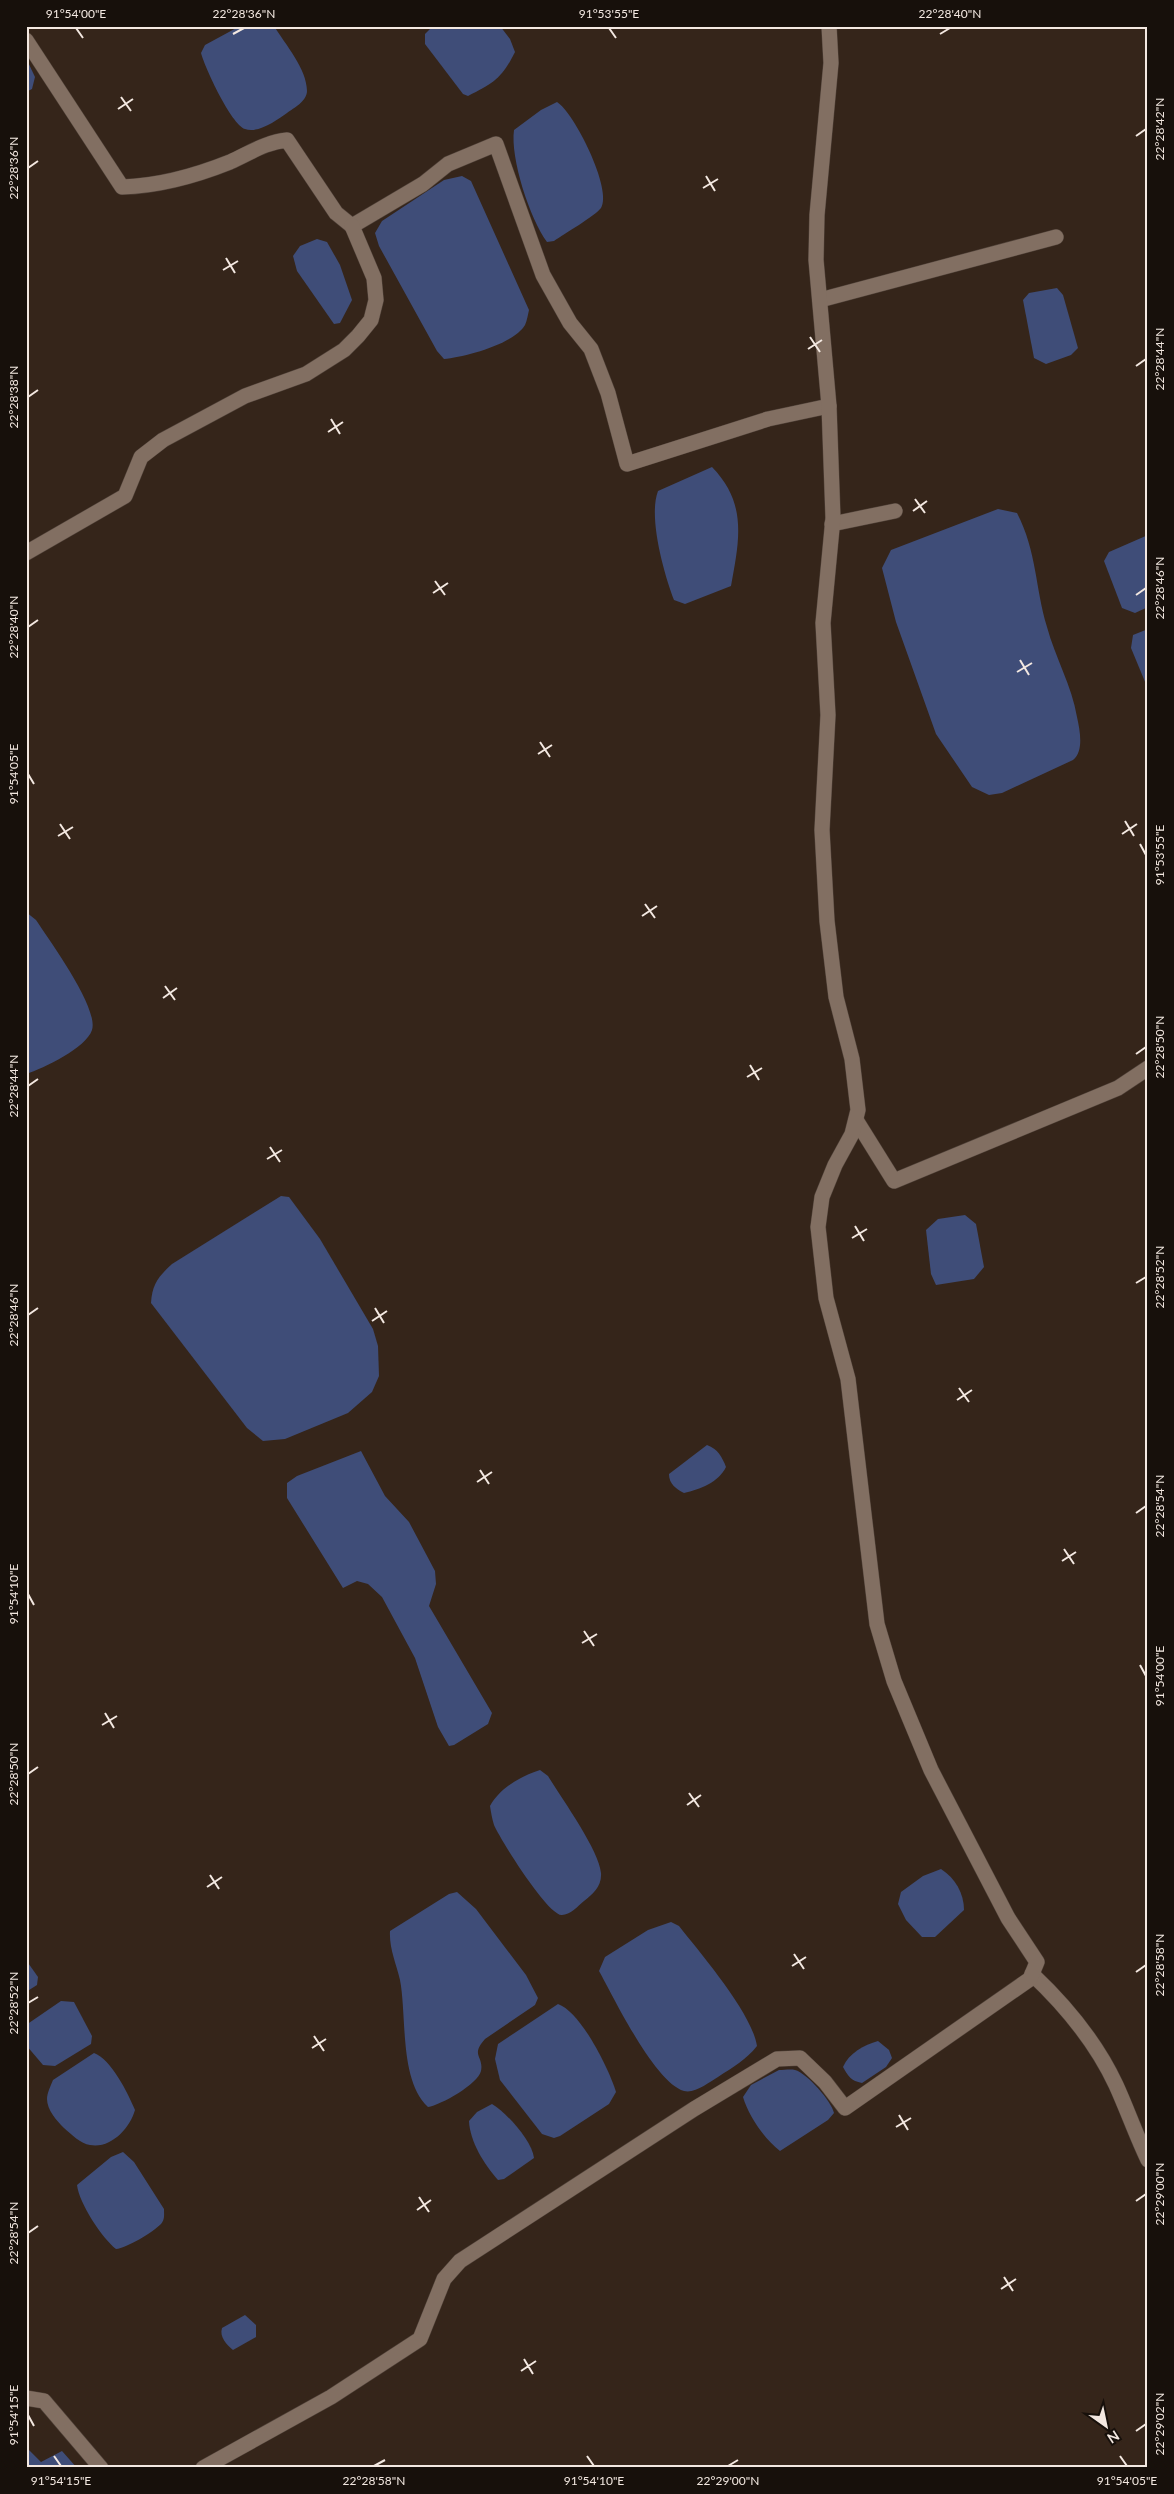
<svg xmlns="http://www.w3.org/2000/svg" width="1174" height="2494" viewBox="0 0 1174 2494" font-family="Lato,sans-serif">
<rect width="100%" height="100%" fill="#35251a"/>
<g fill="#3f4d78">
<path d="M 240,26 L 274,26 C 285,44 307,69 307,91 C 307,101 294,108 287,113 C 277,120 258,134 245,129 C 231,124 205,68 201,53 L 205,45 Z"/>
<path d="M 433,26 L 500,26 L 510,39 L 515,52 C 502,78 494,83 468,96 L 463,94 L 425,44 L 425,34 Z"/>
<polygon points="26,58 35,77 32,89 26,92"/>
<path d="M 557,102 C 574,112 613,190 601,208 C 595,216 564,234 554,241 L 547,242 C 530,219 510,158 514,130 L 541,110 Z"/>
<path d="M 462,176 L 471,181 L 529,310 C 528,314 527,321 525,325 C 514,344 465,357 444,359 L 437,351 L 379,246 L 375,233 L 382,221 L 444,180 Z"/>
<polygon points="317,239 327,242 340,265 352,300 340,323 334,324 297,271 293,256 300,246"/>
<polygon points="1057,288 1063,295 1078,348 1071,355 1046,364 1034,358 1023,300 1029,293"/>
<path d="M 712,467 C 748,504 739,541 731,586 L 685,604 L 674,600 C 664,574 648,517 658,491 Z"/>
<path d="M 998,509 L 1017,513 C 1037,552 1035,587 1047,627 C 1055,657 1072,686 1077,717 C 1080,731 1084,751 1073,760 L 1002,793 L 989,795 L 972,787 L 936,734 L 896,622 L 882,568 L 891,550 Z"/>
<polygon points="1148,535 1148,607 1135,613 1122,608 1104,561 1109,552"/>
<polygon points="1148,629 1148,689 1131,648 1133,635"/>
<path d="M 26,912 L 36,920 C 49,940 99,1008 92,1030 C 86,1048 44,1068 26,1074 Z"/>
<path d="M 281,1196 L 289,1197 L 320,1239 L 373,1329 L 378,1346 L 379,1376 L 372,1392 L 348,1413 L 285,1439 L 263,1441 L 247,1428 L 151,1303 C 152,1284 159,1276 172,1264 Z"/>
<polygon points="965,1215 976,1224 984,1267 974,1279 936,1285 931,1274 926,1230 938,1219"/>
<path d="M 707,1445 C 718,1449 722,1457 726,1467 C 718,1483 700,1489 684,1493 C 676,1489 669,1484 669,1474 Z"/>
<polygon points="361,1451 385,1496 409,1522 435,1571 436,1584 429,1606 492,1713 488,1724 454,1745 449,1746 438,1727 415,1658 382,1597 368,1584 357,1581 343,1588 287,1498 287,1483 297,1476"/>
<path d="M 540,1770 L 548,1776 C 562,1799 599,1850 601,1873 C 602,1886 593,1894 584,1901 C 578,1906 570,1915 562,1915 C 548,1916 500,1839 494,1825 C 492,1819 491,1812 490,1806 C 500,1788 521,1776 540,1770 Z"/>
<path d="M 941,1869 C 955,1878 964,1893 964,1910 L 935,1937 L 922,1937 L 906,1920 L 898,1904 L 901,1892 L 923,1876 Z"/>
<path d="M 457,1892 L 476,1909 L 526,1975 L 538,1998 L 535,2005 L 485,2039 C 470,2056 484,2056 481,2071 C 478,2084 441,2105 428,2107 C 399,2080 407,2016 400,1980 C 396,1963 389,1948 390,1931 L 449,1894 Z"/>
<path d="M 671,1922 L 679,1926 C 701,1954 752,2013 757,2046 C 746,2060 733,2067 718,2077 C 709,2082 695,2094 684,2091 C 655,2083 614,1998 599,1971 L 605,1957 L 648,1930 Z"/>
<polygon points="26,1960 38,1977 37,1985 26,1992"/>
<polygon points="61,2001 74,2002 92,2036 91,2044 55,2066 43,2065 26,2045 26,2025"/>
<path d="M 558,2004 C 581,2012 609,2069 616,2092 L 609,2104 L 560,2136 L 554,2138 L 542,2134 L 500,2080 L 495,2059 L 498,2044 Z"/>
<path d="M 878,2041 L 889,2050 L 892,2058 L 886,2067 L 862,2083 C 851,2081 848,2076 843,2067 C 849,2053 864,2045 878,2041 Z"/>
<path d="M 94,2053 C 111,2059 128,2093 135,2110 C 130,2128 111,2149 90,2145 C 81,2144 71,2134 64,2128 C 57,2121 47,2110 47,2099 C 47,2093 51,2085 53,2080 Z"/>
<path d="M 779,2070 C 784,2070 791,2069 795,2070 C 807,2073 832,2102 834,2113 L 828,2120 L 780,2151 C 764,2138 749,2117 743,2097 L 751,2085 Z"/>
<path d="M 492,2104 C 507,2113 532,2141 534,2158 L 504,2179 L 498,2180 C 484,2164 470,2142 469,2121 L 477,2112 Z"/>
<path d="M 123,2152 L 134,2162 L 164,2209 C 164,2215 165,2219 161,2224 C 153,2232 127,2248 116,2249 C 102,2238 79,2203 77,2185 L 111,2157 Z"/>
<path d="M 245,2315 L 256,2325 L 256,2337 L 233,2350 C 227,2345 219,2337 222,2328 Z"/>
<polygon points="28,2449 41,2462 62,2451 77,2468 26,2468"/>
</g>
<g fill="none" stroke-linecap="round" stroke-linejoin="round">
<defs>
<g id="street">
<path d="M 26,40 L 122,187 C 160,186 195,176 230,162 C 250,153 266,142 287,140 L 336,213 L 352,226 L 423,184 L 448,164 L 496,144 L 543,275 L 570,323 L 591,349 L 608,393 L 627,464 L 768,419 L 829,406"/>
<polyline points="820,300 1056,237"/>
<polyline points="832,524 895,511"/>
<polyline points="26,553 125,496 141,457 163,440 245,396 306,374 344,350 358,336 371,320 376,300 374,278 352,226"/>
<polyline points="856,1120 894,1181 1118,1088 1148,1068"/>
<path d="M 1032,1974 C 1067,2007 1096,2042 1116,2085 C 1127,2109 1136,2135 1148,2160"/>
<polyline points="26,2398 44,2401 101,2468"/>
<polyline points="203,2468 331,2397 420,2339 444,2279 460,2261 694,2109 777,2059 800,2058 825,2082 845,2108 1030,1979 1037,1962 1008,1918 931,1770 894,1681 877,1624 848,1379 826,1298 818,1227 822,1197 835,1165 852,1134 858,1110 852,1059 836,997 827,921 822,830 828,715 823,623 833,518 829,406 816,260 817,215 831,63 829,26"/>
</g>
</defs>
<use href="#street" stroke="#504239" stroke-width="16"/>
<use href="#street" stroke="#826f62" stroke-width="15"/>
</g>
<path fill="none" stroke="#f3e8e1" stroke-width="2" d="M 76,28 L 83,38M 609,28 L 616,38M 233,34 L 244,28M 940,34 L 950,28M 121,97 L 131,111M 118,109 L 133,99M 1136,136 L 1146,129M 28,168 L 38,161M 706,176 L 715,191M 703,188 L 718,179M 226,258 L 235,273M 223,270 L 238,261M 810,337 L 820,352M 808,349 L 822,340M 1136,366 L 1146,359M 28,397 L 38,390M 331,419 L 340,434M 328,432 L 343,422M 915,499 L 925,513M 913,511 L 927,501M 435,581 L 445,595M 433,593 L 448,583M 1136,595 L 1146,588M 28,627 L 38,620M 1020,660 L 1029,675M 1017,672 L 1032,663M 540,742 L 550,757M 538,754 L 552,745M 28,774 L 34,784M 1125,821 L 1134,836M 60,824 L 70,839M 1122,834 L 1137,824M 58,836 L 73,827M 1140,844 L 1146,855M 645,904 L 655,918M 642,916 L 657,906M 165,986 L 175,1000M 163,998 L 177,988M 1136,1054 L 1146,1047M 750,1065 L 759,1080M 747,1077 L 762,1068M 28,1086 L 38,1079M 270,1147 L 280,1162M 267,1159 L 282,1150M 855,1226 L 864,1241M 852,1238 L 867,1229M 1136,1283 L 1146,1277M 375,1308 L 384,1323M 28,1315 L 38,1308M 372,1321 L 387,1311M 959,1388 L 969,1402M 957,1400 L 972,1390M 480,1470 L 489,1484M 477,1482 L 492,1472M 1136,1513 L 1146,1506M 1064,1549 L 1074,1564M 1062,1561 L 1076,1552M 28,1594 L 34,1605M 584,1631 L 594,1646M 582,1643 L 597,1634M 1140,1665 L 1146,1676M 105,1713 L 114,1728M 102,1725 L 117,1716M 28,1774 L 38,1767M 689,1793 L 699,1807M 687,1805 L 701,1795M 210,1875 L 219,1889M 207,1887 L 222,1877M 794,1954 L 804,1969M 792,1966 L 806,1957M 1136,1972 L 1146,1965M 28,2003 L 38,1997M 314,2036 L 324,2051M 312,2048 L 326,2039M 899,2115 L 908,2130M 896,2127 L 911,2118M 419,2197 L 429,2212M 1136,2201 L 1146,2194M 417,2210 L 431,2200M 28,2233 L 38,2226M 1004,2277 L 1013,2291M 1001,2289 L 1016,2279M 524,2359 L 533,2374M 521,2371 L 536,2361M 28,2415 L 34,2426M 1136,2431 L 1146,2424M 54,2456 L 61,2466M 587,2456 L 594,2466M 1120,2456 L 1127,2466M 374,2466 L 385,2460M 728,2466 L 738,2460"/>
<rect width="1174" height="2494" fill="none" stroke="#17100b" stroke-width="55"/>
<g transform="translate(1106 2426) rotate(147)" stroke="#17100b" stroke-width="4" paint-order="stroke">
<path d="M0-4L9 19L0 12L-9 19Z" fill="#f3e8e1"/>
<text y="-8" font-size="14" font-weight="bold" text-anchor="middle" fill="#f3e8e1">N</text>
</g>
<rect x="28" y="28" width="1118" height="2438" fill="none" stroke="#f3e8e1" stroke-width="2"/>
<g font-size="12" text-anchor="middle" fill="#f3e8e1">
<text x="76" y="18">91°54'00"E</text>
<text x="244" y="18">22°28'36"N</text>
<text x="609" y="18">91°53'55"E</text>
<text x="950" y="18">22°28'40"N</text>
<text transform="translate(1160 129) rotate(-90)" y="4">22°28'42"N</text>
<text transform="translate(14 168) rotate(-90)" y="4">22°28'36"N</text>
<text transform="translate(1160 359) rotate(-90)" y="4">22°28'44"N</text>
<text transform="translate(14 397) rotate(-90)" y="4">22°28'38"N</text>
<text transform="translate(1160 588) rotate(-90)" y="4">22°28'46"N</text>
<text transform="translate(14 627) rotate(-90)" y="4">22°28'40"N</text>
<text transform="translate(14 774) rotate(-90)" y="4">91°54'05"E</text>
<text transform="translate(1160 855) rotate(-90)" y="4">91°53'55"E</text>
<text transform="translate(1160 1047) rotate(-90)" y="4">22°28'50"N</text>
<text transform="translate(14 1086) rotate(-90)" y="4">22°28'44"N</text>
<text transform="translate(1160 1277) rotate(-90)" y="4">22°28'52"N</text>
<text transform="translate(14 1315) rotate(-90)" y="4">22°28'46"N</text>
<text transform="translate(1160 1506) rotate(-90)" y="4">22°28'54"N</text>
<text transform="translate(14 1594) rotate(-90)" y="4">91°54'10"E</text>
<text transform="translate(1160 1676) rotate(-90)" y="4">91°54'00"E</text>
<text transform="translate(14 1774) rotate(-90)" y="4">22°28'50"N</text>
<text transform="translate(1160 1965) rotate(-90)" y="4">22°28'58"N</text>
<text transform="translate(14 2003) rotate(-90)" y="4">22°28'52"N</text>
<text transform="translate(1160 2194) rotate(-90)" y="4">22°29'00"N</text>
<text transform="translate(14 2233) rotate(-90)" y="4">22°28'54"N</text>
<text transform="translate(14 2415) rotate(-90)" y="4">91°54'15"E</text>
<text transform="translate(1160 2424) rotate(-90)" y="4">22°29'02"N</text>
<text x="61" y="2485">91°54'15"E</text>
<text x="374" y="2485">22°28'58"N</text>
<text x="594" y="2485">91°54'10"E</text>
<text x="728" y="2485">22°29'00"N</text>
<text x="1127" y="2485">91°54'05"E</text>
</g>
</svg>
